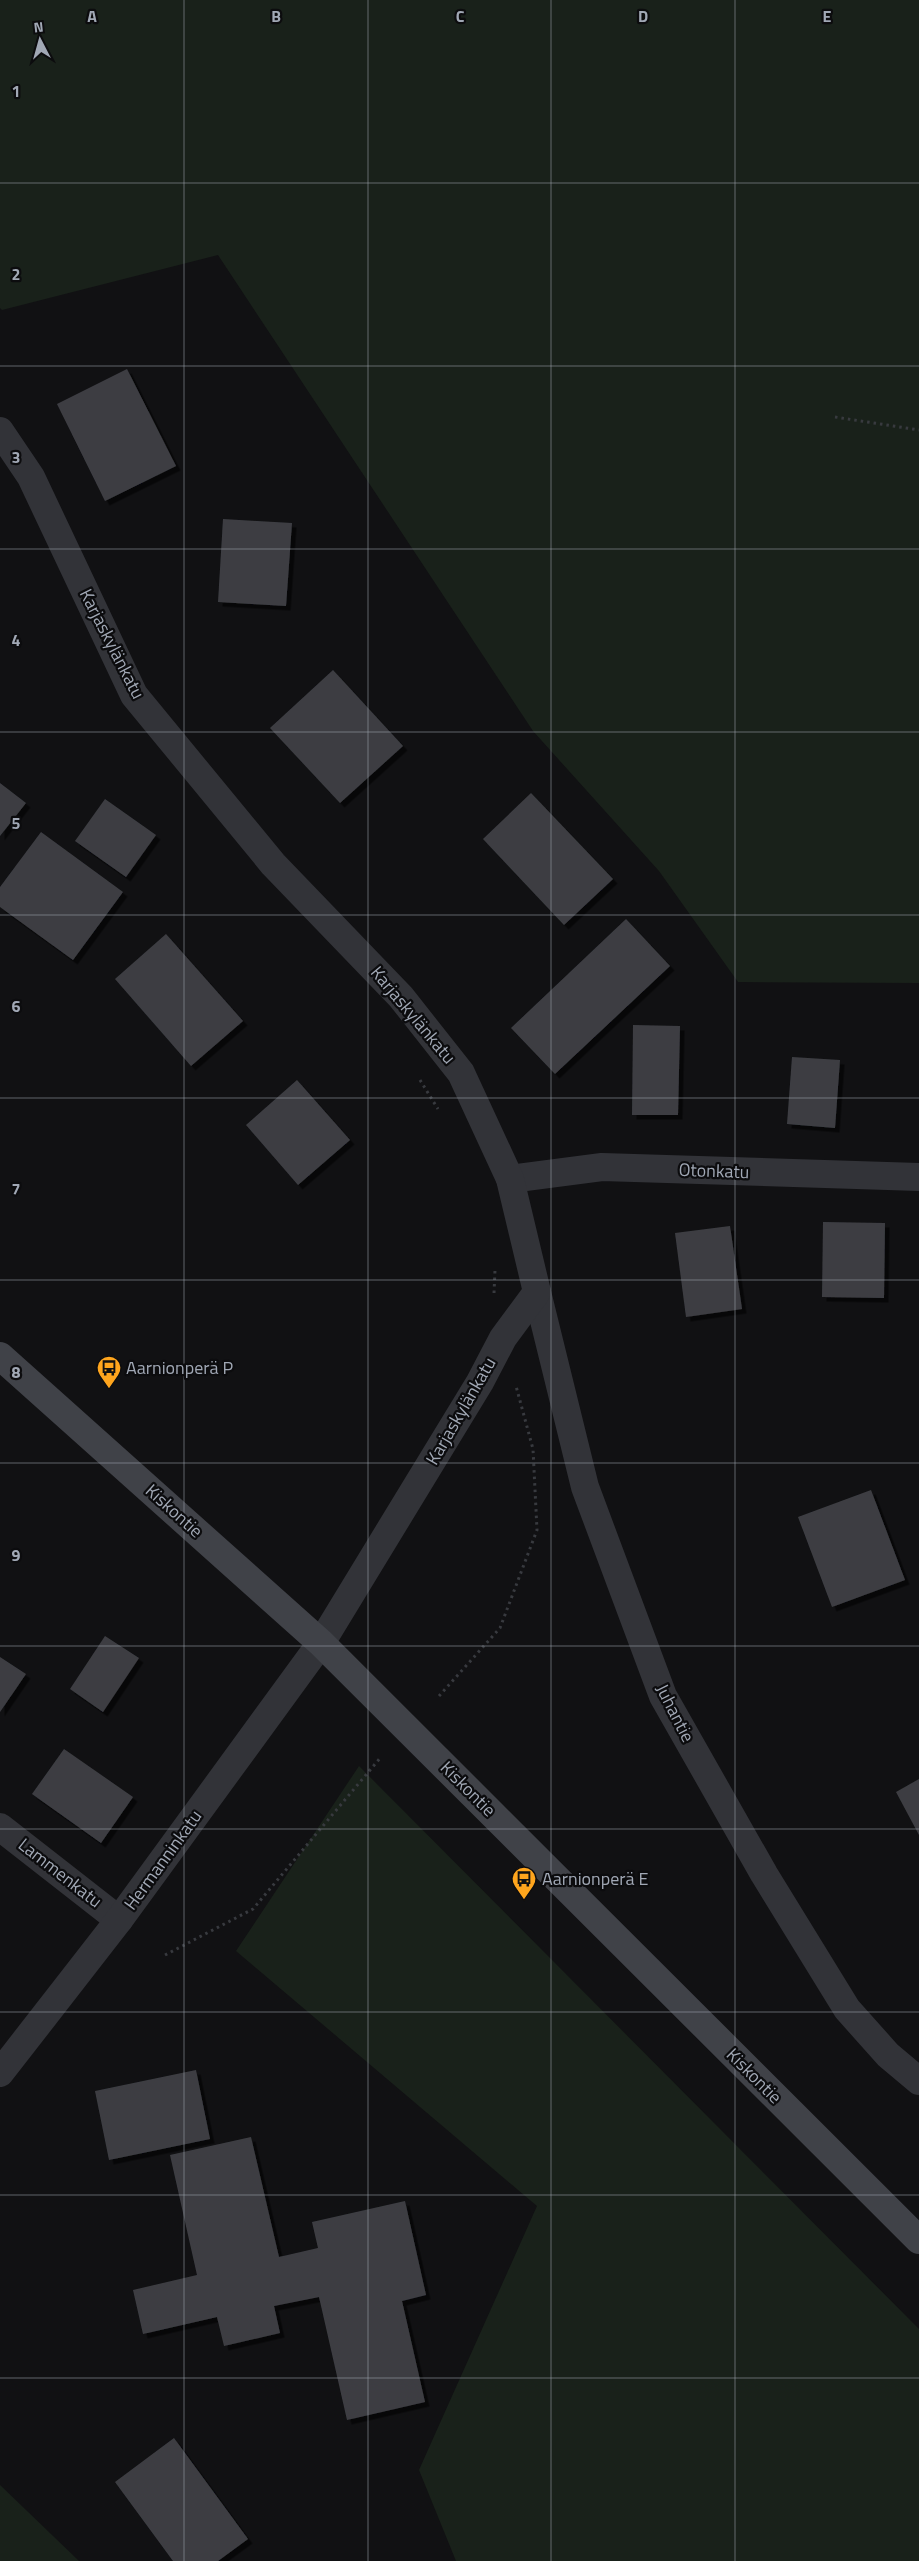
<svg xmlns="http://www.w3.org/2000/svg" width="919" height="2561" viewBox="0 0 919 2561" font-family="'Titillium Web',sans-serif">
<defs>
<filter id="shadow"><feDropShadow dx="4.5" dy="4.5" stdDeviation="0" flood-color="#0009"/></filter>
</defs>
<rect width="100%" height="100%" fill="#111113"/>
<g fill="#19211a">
<polygon points="0,0 919,0 919,983 738,982 659,871 533,731 218,255 2,310 0,308"/>
<polygon points="359,1766 919,2329 919,2561 456,2561 419,2470 537,2206 236,1951"/>
<polygon points="0,2485 79,2561 0,2561"/>
</g>
<g fill="#3d3e43" filter="url(#shadow)">
<polygon points="127,369 176,466 105,501 57,404"/>
<polygon points="223,519 292,523 286,606 218,602"/>
<polygon points="333,670 403,746 340,803 270,728"/>
<polygon points="0,783 26,803 0,836"/>
<polygon points="531,793 613,879 564,925 483,839"/>
<polygon points="105,799 156,835 126,877 75,841"/>
<polygon points="41,832 123,892 73,960 0,907 0,887"/>
<polygon points="626,919 670,966 555,1074 511,1028"/>
<polygon points="166,934 243,1021 191,1066 115,979"/>
<polygon points="633,1025 680,1026 678,1115 632,1115"/>
<polygon points="792,1057 840,1060 835,1128 787,1124"/>
<polygon points="297,1080 350,1140 298,1185 246,1125"/>
<polygon points="823,1222 885,1223 884,1298 822,1297"/>
<polygon points="730,1226 742,1309 686,1317 675,1233"/>
<polygon points="871,1490 905,1580 832,1607 798,1517"/>
<polygon points="105,1636 139,1658 103,1712 70,1689"/>
<polygon points="0,1657 26,1674 0,1712"/>
<polygon points="64,1749 133,1797 101,1843 32,1794"/>
<polygon points="919,1779 919,1835 896,1792"/>
<polygon points="196,2070 210,2139 109,2160 95,2091"/>
<polygon points="251,2137 279,2257 318,2248 312,2222 405,2201 426,2295 402,2301 425,2402 347,2420 319,2297 274,2306 280,2333 224,2346 217,2317 143,2334 133,2290 197,2275 170,2155"/>
<polygon points="174,2438 248,2539 218,2561 173,2561 115,2482"/>
</g>
<g fill="none" stroke-linecap="round" stroke-linejoin="round">
<g stroke="#383a3f" stroke-width="3" stroke-dasharray="2.5 4" stroke-linecap="butt">
<polyline points="835,417 919,430"/>
<polyline points="420,1080 438,1109"/>
<polyline points="494,1293 495,1270"/>
<polyline points="439,1696 500,1628 537,1530 533,1449 516,1386"/>
<polyline points="165,1955 253,1909 381,1757"/>
</g>
<g stroke="#323338" stroke-width="28">
<polyline points="510,1179 602,1167 919,1177"/>
<polyline points="537,1292 585,1487 663,1696 764,1874 847,2009 888,2055 919,2081"/>
<polyline points="0,1827 119,1920"/>
<polyline points="0,2073 119,1920 321,1643"/>
</g>
<polyline stroke="#323338" stroke-width="28" points="0,431 31,477 134,695 273,864 401,997 461,1073 510,1179 537,1292 503,1338 480,1382 321,1643"/>
<polyline stroke="#404248" stroke-width="28" points="0,1356 321,1643 919,2240"/>
</g>
<path fill="none" stroke="#a1a8b5" stroke-width="1" stroke-opacity="0.55" d="M 184,0 L 184,2561M 368,0 L 368,2561M 551,0 L 551,2561M 735,0 L 735,2561M 0,183 L 919,183M 0,366 L 919,366M 0,549 L 919,549M 0,732 L 919,732M 0,915 L 919,915M 0,1098 L 919,1098M 0,1280 L 919,1280M 0,1463 L 919,1463M 0,1646 L 919,1646M 0,1829 L 919,1829M 0,2012 L 919,2012M 0,2195 L 919,2195M 0,2378 L 919,2378"/>
<defs>
<symbol id="bus-pin" viewBox="-11 -11 22 30"><path d="M0 17L-7.5 6A9.5 9.5 0 1 1 7.5 6Z" fill="#ffa51d" stroke="#0c0c0e"/><path d="M-5-6H5V4H4V6H2V4H-2V6H-4V4H-5ZM-3.5-4V0h7V-4ZM-3.5 1.2v1.5H-2V1.2ZM2 1.2v1.5H3.5V1.2Z" fill="#111"/></symbol>
</defs>
<g fill-rule="evenodd">
<use href="#bus-pin" x="95" y="1354" width="28" height="38"/>
<use href="#bus-pin" x="510" y="1865" width="28" height="38"/>
</g>
<g text-anchor="middle" stroke-width="4.5" stroke-linejoin="round" paint-order="stroke">
<g font-size="18" fill="#a1a8b5" stroke="#0c0c0e">
<text transform="translate(112 644) rotate(63)" y="6">Karjaskylänkatu</text>
<text transform="translate(413 1015) rotate(50)" y="6">Karjaskylänkatu</text>
<text transform="translate(714 1171) rotate(2)" y="6">Otonkatu</text>
<text transform="translate(461 1411) rotate(-60)" y="6">Karjaskylänkatu</text>
<text transform="translate(174 1511) rotate(42)" y="6">Kiskontie</text>
<text transform="translate(675 1713) rotate(63)" y="6">Juhantie</text>
<text transform="translate(468 1789) rotate(45)" y="6">Kiskontie</text>
<text transform="translate(163 1860) rotate(-54)" y="6">Hermanninkatu</text>
<text transform="translate(60 1873) rotate(38)" y="6">Lammenkatu</text>
<text transform="translate(754 2076) rotate(45)" y="6">Kiskontie</text>
</g>
<g font-size="18" fill="#a1a8b5" stroke="#0c0c0e" text-anchor="start">
<text x="126" y="1374">Aarnionperä P</text>
<text x="542" y="1885">Aarnionperä E</text>
</g>
</g>
<g font-size="16" text-anchor="middle" font-weight="bold" fill="#a1a8b5" stroke="#0c0c0e" stroke-width="4.5" stroke-linejoin="round" paint-order="stroke">
<text x="92" y="22">A</text>
<text x="276" y="22">B</text>
<text x="460" y="22">C</text>
<text x="643" y="22">D</text>
<text x="827" y="22">E</text>
<text x="16" y="97">1</text>
<text x="16" y="280">2</text>
<text x="16" y="463">3</text>
<text x="16" y="646">4</text>
<text x="16" y="829">5</text>
<text x="16" y="1012">6</text>
<text x="16" y="1195">7</text>
<text x="16" y="1378">8</text>
<text x="16" y="1561">9</text>
</g>
<g transform="translate(40 40) rotate(354)" stroke="#0c0c0e" stroke-width="4" paint-order="stroke">
<path d="M0-4L9 19L0 12L-9 19Z" fill="#a1a8b5"/>
<text y="-8" font-size="14" font-weight="bold" text-anchor="middle" fill="#a1a8b5">N</text>
</g>
</svg>
